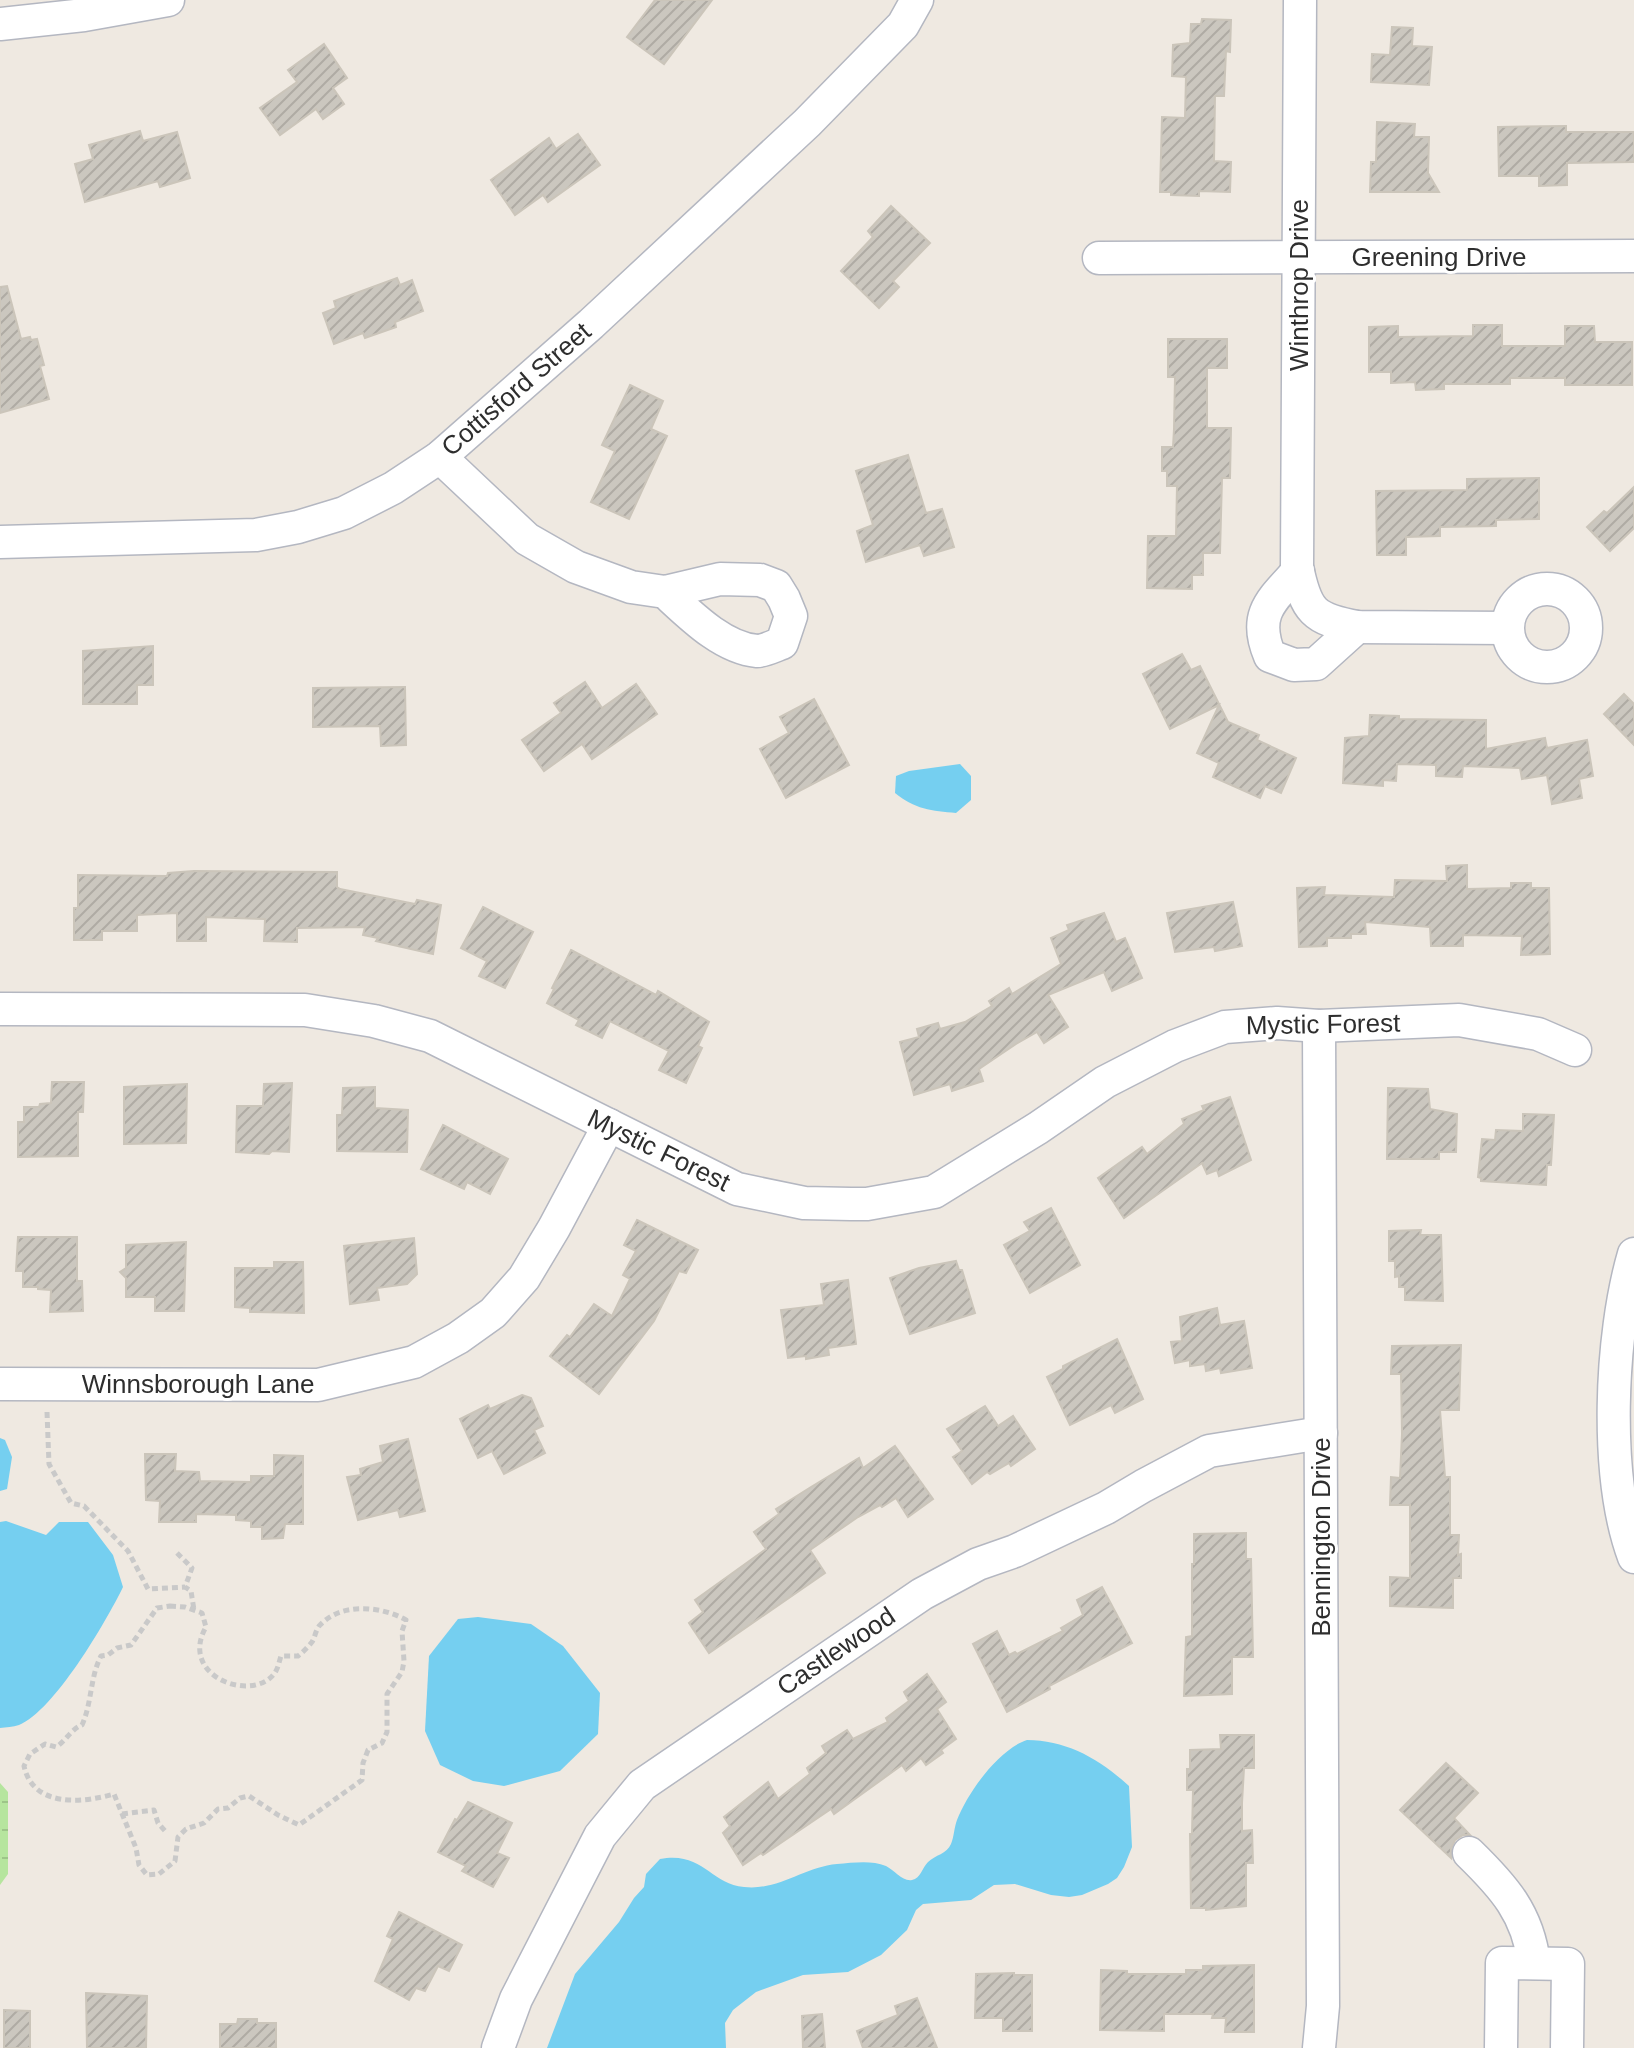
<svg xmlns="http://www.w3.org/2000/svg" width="1634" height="2048" viewBox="0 0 1634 2048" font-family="Helvetica,sans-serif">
<defs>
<pattern id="wetland-marsh" width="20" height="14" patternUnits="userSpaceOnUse" patternTransform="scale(2)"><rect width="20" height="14" fill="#b6e59e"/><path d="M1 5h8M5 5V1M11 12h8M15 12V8" fill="none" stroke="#9dc588"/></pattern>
<pattern id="building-hatch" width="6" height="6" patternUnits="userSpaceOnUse" patternTransform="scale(2)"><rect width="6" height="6" fill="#cbc7bf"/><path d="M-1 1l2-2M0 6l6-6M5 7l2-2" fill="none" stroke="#afaba4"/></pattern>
</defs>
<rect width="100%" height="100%" fill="#efe9e1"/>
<polygon fill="url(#wetland-marsh)" points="0,1783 8,1792 8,1874 0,1885"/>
<g fill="#75cff0">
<path d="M 960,764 L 971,776 L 971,800 L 956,813 C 932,811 914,809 895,793 L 896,776 L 909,771 Z"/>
<polygon points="0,1438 5,1440 12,1457 7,1489 0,1491"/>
<path d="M 6,1521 L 46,1535 L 59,1522 L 88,1522 L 113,1555 L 123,1587 C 106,1622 54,1711 19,1725 C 13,1727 6,1727 0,1728 L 0,1522 Z"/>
<polygon points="478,1617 531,1624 563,1646 600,1693 598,1734 560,1771 504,1786 473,1781 440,1765 425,1731 429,1656 458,1619"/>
<path d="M 1027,1740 C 1066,1740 1100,1759 1129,1786 L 1132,1847 L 1124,1867 L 1117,1878 L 1108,1884 L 1082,1895 L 1069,1897 L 1051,1895 L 1015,1884 L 994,1885 L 971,1900 L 923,1904 L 916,1910 L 907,1930 L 881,1955 L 848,1972 L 803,1975 L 756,1992 L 733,2010 L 725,2023 L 726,2048 L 547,2048 L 575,1974 L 619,1922 L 634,1898 L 644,1887 L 646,1874 L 660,1859 C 703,1851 710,1884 744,1887 C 778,1891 804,1867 837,1864 C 853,1863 871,1860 886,1866 C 894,1870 903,1882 912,1880 C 921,1878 922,1868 928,1862 C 935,1855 947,1854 951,1844 C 954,1837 954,1828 957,1820 C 968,1792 999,1749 1027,1740 Z"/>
</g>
<g fill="url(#building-hatch)" stroke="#cbc5ba" stroke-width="2">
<polygon points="655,0 712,0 664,64 627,37"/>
<polygon points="1202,19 1231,20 1230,52 1226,51 1224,96 1215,96 1214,161 1231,162 1230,192 1199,191 1199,196 1171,195 1171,192 1160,192 1162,117 1185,118 1186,77 1172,76 1173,45 1190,43 1191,24 1201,24"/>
<polygon points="1392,27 1413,28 1412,46 1432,47 1429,85 1371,82 1372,54 1390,55"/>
<polygon points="324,44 347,78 333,88 344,104 323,119 316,109 280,135 260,108 297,82 288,70"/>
<polygon points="1377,122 1415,124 1414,137 1429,137 1428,173 1439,192 1370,192 1371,162 1376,162"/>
<polygon points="1566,126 1566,132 1634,132 1634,162 1567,163 1567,185 1539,186 1539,176 1499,176 1498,127"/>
<polygon points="140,131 143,141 177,132 190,178 160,187 158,181 85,202 75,164 93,159 89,145"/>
<polygon points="578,134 600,165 548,202 543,195 515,215 491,180 549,138 556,149"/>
<polygon points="891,206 930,243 893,281 899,287 879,308 841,271 873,237 868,231"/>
<polygon points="397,278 400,285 412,280 423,311 395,322 396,327 365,338 363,333 334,344 323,313 336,308 334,301"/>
<polygon points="7,286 21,339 30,337 31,340 37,339 44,365 40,366 49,399 0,413 0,287"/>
<polygon points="1473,325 1502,325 1502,346 1565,346 1565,326 1594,326 1595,342 1632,342 1632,385 1565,385 1565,378 1510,378 1510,384 1444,384 1444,389 1416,390 1415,382 1391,383 1391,372 1369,372 1369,327 1398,326 1398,337 1473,336"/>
<polygon points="1168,339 1227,339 1227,368 1207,368 1207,428 1231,428 1230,478 1222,478 1220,553 1203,553 1203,575 1192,575 1192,589 1147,588 1148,536 1176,536 1177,486 1167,486 1167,471 1162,471 1162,447 1173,447 1174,429 1175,377 1168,377"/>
<polygon points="630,385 663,401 651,429 667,436 629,519 591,502 615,451 602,445"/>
<polygon points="908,455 926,513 942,509 954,547 924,556 920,545 866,562 857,531 873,525 856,471"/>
<polygon points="1539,478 1539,519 1496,520 1496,526 1440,527 1440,536 1406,537 1406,555 1377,555 1376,491 1467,490 1467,479"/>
<polygon points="1634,487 1634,528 1610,551 1587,527 1604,511 1607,513"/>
<polygon points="153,646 153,685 137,685 137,704 83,704 83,651"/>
<polygon points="1182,654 1191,670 1200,666 1228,722 1259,735 1257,740 1296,758 1281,793 1265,786 1260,798 1213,777 1219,763 1197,753 1219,705 1170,729 1143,674"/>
<polygon points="585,682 602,708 636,684 657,714 592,759 582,744 544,771 522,740 561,713 554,703"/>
<polygon points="405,687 406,745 381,746 380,726 313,727 313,688"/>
<polygon points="1624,694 1634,704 1634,745 1604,714"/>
<polygon points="814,699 849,765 786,798 760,749 789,733 780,717"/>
<polygon points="1370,715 1399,716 1399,719 1486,720 1486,749 1545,738 1547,748 1587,740 1593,776 1579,779 1582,798 1552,804 1547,775 1522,779 1520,768 1463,766 1462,777 1436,776 1436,765 1397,764 1396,781 1383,780 1383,786 1343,783 1345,738 1369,736"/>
<polygon points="1467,865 1467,889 1511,888 1511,883 1531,883 1531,888 1549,888 1550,954 1521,955 1522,936 1463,935 1463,946 1431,946 1430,927 1365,922 1366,934 1351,934 1351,938 1327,938 1327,946 1299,947 1297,888 1325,887 1324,895 1394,897 1395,880 1447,881 1446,866"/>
<polygon points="194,871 337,872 337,887 340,889 415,904 417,900 441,905 433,954 376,941 378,938 363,935 365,927 297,928 297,942 264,941 265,919 206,917 206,941 177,941 177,913 137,915 137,931 102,931 102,940 74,940 74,908 78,908 78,875 167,876 168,873"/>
<polygon points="1233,902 1242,946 1215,951 1214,947 1175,952 1167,913"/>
<polygon points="483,907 533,932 505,988 479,976 487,961 461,948"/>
<polygon points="1104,913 1116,942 1125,938 1142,978 1112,991 1104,972 1048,995 1068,1027 1044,1043 1037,1032 1016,1044 979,1069 983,1081 952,1091 950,1084 914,1095 900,1042 919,1037 917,1029 938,1023 940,1029 965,1022 992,1006 989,1001 1009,988 1012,994 1061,964 1051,938 1069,930 1067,925"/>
<polygon points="571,950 656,995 658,991 709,1022 698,1046 702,1048 686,1083 659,1070 669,1051 610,1021 602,1038 576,1025 579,1020 547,1003 554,989 552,988"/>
<polygon points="52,1082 84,1082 83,1112 78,1112 78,1156 18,1157 18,1122 24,1122 24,1107 39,1107 40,1104 51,1103"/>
<polygon points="292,1083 289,1152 272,1151 269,1154 236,1152 237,1106 263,1106 264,1084"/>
<polygon points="187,1084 186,1143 124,1144 124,1087"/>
<polygon points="375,1087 375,1108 408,1110 407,1152 337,1151 337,1115 342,1115 343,1088"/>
<polygon points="1388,1088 1428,1089 1430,1109 1457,1114 1456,1152 1439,1152 1439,1159 1387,1159"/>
<polygon points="1230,1097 1251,1160 1219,1176 1217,1170 1207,1174 1202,1163 1124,1218 1098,1178 1142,1147 1147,1154 1184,1124 1182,1119 1204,1110 1202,1106"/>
<polygon points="1523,1114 1554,1115 1551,1165 1547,1165 1546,1185 1481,1181 1481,1178 1478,1177 1482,1139 1495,1140 1496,1130 1523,1131"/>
<polygon points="443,1125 508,1159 490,1194 467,1182 464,1189 421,1169"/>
<polygon points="1051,1208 1080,1265 1030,1293 1004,1245 1030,1231 1024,1222"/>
<polygon points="637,1220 698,1250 686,1273 679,1271 654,1321 599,1394 550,1356 567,1335 570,1337 594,1304 612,1316 630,1279 623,1275 636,1251 624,1245"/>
<polygon points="1421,1230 1420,1235 1441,1235 1443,1301 1405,1300 1405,1287 1399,1287 1399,1276 1395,1277 1395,1261 1389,1261 1389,1231"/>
<polygon points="18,1237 77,1237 77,1281 82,1281 83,1311 50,1312 51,1290 38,1289 38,1287 23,1287 23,1271 16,1271"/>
<polygon points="414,1238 417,1274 407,1284 377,1288 379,1300 350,1304 344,1246"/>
<polygon points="186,1242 184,1311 155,1311 155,1297 126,1297 126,1278 120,1272 126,1268 126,1245"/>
<polygon points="956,1261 959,1270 962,1270 975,1313 910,1334 890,1278 919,1268"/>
<polygon points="274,1262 303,1262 304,1313 250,1312 250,1308 235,1307 235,1268 274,1268"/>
<polygon points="848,1280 856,1344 828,1348 829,1355 806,1359 806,1356 788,1358 781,1310 824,1305 821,1284"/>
<polygon points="1217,1308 1220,1325 1244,1321 1252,1368 1221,1373 1220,1368 1206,1371 1205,1364 1190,1366 1190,1360 1175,1363 1171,1342 1182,1341 1180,1317"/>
<polygon points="1117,1339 1143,1399 1115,1413 1111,1405 1070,1425 1047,1377 1063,1369 1063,1366"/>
<polygon points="1461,1345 1459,1410 1440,1410 1445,1477 1450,1477 1450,1535 1459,1535 1458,1555 1461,1554 1461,1578 1453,1578 1453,1608 1390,1606 1390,1577 1410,1578 1410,1505 1390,1505 1391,1477 1400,1478 1402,1434 1401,1374 1391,1374 1392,1346"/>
<polygon points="522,1395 531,1398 543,1426 534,1430 545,1453 504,1474 492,1451 478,1458 460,1419 488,1405 490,1409"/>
<polygon points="985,1406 998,1426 1013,1416 1035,1449 1011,1466 1009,1463 990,1474 987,1472 972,1484 953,1457 962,1451 947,1429"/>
<polygon points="408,1439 425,1511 400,1517 398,1510 358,1520 347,1477 361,1475 360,1469 383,1462 380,1446"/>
<polygon points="895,1446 933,1499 908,1517 896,1498 882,1507 880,1505 858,1517 810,1550 825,1573 709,1653 689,1623 703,1612 695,1600 766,1549 754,1532 779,1514 776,1509 811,1487 859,1458 863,1468"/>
<polygon points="145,1454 176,1454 175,1471 199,1472 200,1481 251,1482 251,1476 274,1476 274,1455 303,1456 303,1524 285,1524 283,1538 262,1539 262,1527 251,1527 251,1521 236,1520 236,1515 196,1514 196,1522 159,1522 160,1501 146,1500"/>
<polygon points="1246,1533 1246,1559 1251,1559 1253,1657 1232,1657 1232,1694 1184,1696 1186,1637 1192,1636 1192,1564 1194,1564 1194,1534"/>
<polygon points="1102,1587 1132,1643 1049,1686 1050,1689 1007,1712 973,1644 997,1631 1009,1655 1015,1652 1017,1654 1063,1631 1061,1628 1083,1615 1077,1600"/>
<polygon points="927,1674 946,1702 937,1709 956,1739 941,1750 943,1753 926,1765 921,1758 906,1771 902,1765 834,1814 831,1809 763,1855 761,1853 743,1865 723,1833 730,1826 724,1817 768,1782 778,1799 810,1774 807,1768 826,1753 822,1746 847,1730 853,1739 888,1722 886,1718 909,1701 904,1692"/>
<polygon points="1220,1735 1254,1735 1254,1768 1244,1768 1242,1803 1242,1831 1252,1830 1253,1863 1246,1863 1246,1906 1206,1910 1206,1908 1191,1908 1190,1834 1192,1834 1193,1790 1187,1790 1187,1769 1190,1769 1190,1750 1221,1749"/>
<polygon points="1446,1763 1478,1793 1454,1818 1470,1835 1463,1835 1455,1840 1451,1849 1451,1858 1400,1810"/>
<polygon points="468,1802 512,1823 497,1853 509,1858 493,1887 462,1871 466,1866 438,1852 455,1819 457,1820"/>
<polygon points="399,1912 462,1945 449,1971 438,1966 425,1991 416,1988 409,2000 375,1981 393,1939 387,1936"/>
<polygon points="1254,1965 1254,2032 1225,2032 1226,2018 1212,2018 1213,2014 1164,2014 1164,2031 1100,2030 1101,1970 1127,1971 1127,1974 1186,1974 1186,1970 1203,1970 1203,1966"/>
<polygon points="1014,1973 1014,1975 1032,1975 1032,2031 1003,2031 1003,2018 975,2018 976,1974"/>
<polygon points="86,1993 147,1996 146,2048 87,2048"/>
<polygon points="917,1998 937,2048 863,2048 857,2031 898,2015 895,2006"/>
<polygon points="4,2010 30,2011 30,2048 4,2048"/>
<polygon points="822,2014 825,2048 803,2048 802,2016"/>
<polygon points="238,2019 257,2019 257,2023 276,2023 276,2048 220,2048 220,2024 237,2024"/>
</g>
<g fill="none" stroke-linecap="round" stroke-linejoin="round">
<defs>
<g id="minor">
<path d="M 1300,0 L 1297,567 C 1306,611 1313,619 1357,627 L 1507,628"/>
<polyline points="0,24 84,15 168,0"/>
<polyline points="1099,258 1634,256"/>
<path d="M 440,457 L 527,539 L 576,567 L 631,587 L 665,592 L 720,579 L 760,580 L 776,586 L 784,599 L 791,616 L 782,643 C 774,646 764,651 757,651 C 722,648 689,614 665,592"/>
<polyline points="0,542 256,535 298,527 344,513 393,488 440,457 591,324 807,123 903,25 917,0"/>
<path d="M 1298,571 C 1272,600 1252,614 1270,656 L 1294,665 L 1316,664 L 1357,627"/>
<circle cx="1547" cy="628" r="39"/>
<polyline points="0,1009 305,1010 374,1021 430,1036 737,1189 804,1203 851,1204 867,1204 934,1192 1038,1128 1105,1082 1175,1046 1225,1027 1277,1023 1319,1026 1459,1020 1538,1034 1575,1050"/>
<polyline points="1319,1026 1323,2006 1319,2048"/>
<path d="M 1634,1254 C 1610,1336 1604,1476 1634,1557"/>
<polyline points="0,1384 318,1385 414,1362 458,1338 493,1313 524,1278 554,1228 609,1125"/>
<path d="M 1469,1853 C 1504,1887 1528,1914 1534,1963"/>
<polyline points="498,2048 516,1999 600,1836 642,1785 922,1594 978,1564 1015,1551 1106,1508 1143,1486 1209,1451 1321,1433"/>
<polyline points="1501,2048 1502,1963 1568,1964 1567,2048"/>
</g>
</defs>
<use href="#minor" stroke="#b4b7c1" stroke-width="35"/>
<g stroke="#c9c9c9" stroke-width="5" stroke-dasharray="6 4" stroke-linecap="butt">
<polyline points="47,1412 49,1464 71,1503 84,1506 128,1551 148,1589 185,1587"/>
<polyline points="177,1553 192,1568 185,1587 191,1591 194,1610"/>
<path d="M 170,1606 L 185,1607 L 202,1613 L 206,1627 C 178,1676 251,1703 274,1674 C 278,1669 279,1662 281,1656 L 298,1656 C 303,1652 308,1647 312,1642 C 315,1637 316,1629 320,1625 C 342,1602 381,1606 406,1620 L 402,1631 L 404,1661 L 402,1672 L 387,1694 L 387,1732 L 382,1743 L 368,1750 L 363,1763 L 362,1780 L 299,1825 L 278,1815 L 249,1796 L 240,1798 L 228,1808 L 218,1809 L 204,1823 L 186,1829 L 178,1837 L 175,1861 L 159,1874 L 147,1875 L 139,1865 L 136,1848 L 114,1794 C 83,1803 33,1808 24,1766 L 30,1754 L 45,1744 L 56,1747 C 66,1741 71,1729 82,1725 C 92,1703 90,1677 101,1656 L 108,1655 L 117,1648 L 131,1645 L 157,1608 Z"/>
<polyline points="122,1814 154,1810 158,1823 166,1832"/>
</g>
<use href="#minor" stroke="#fff" stroke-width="32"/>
</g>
<g text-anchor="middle" stroke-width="6" stroke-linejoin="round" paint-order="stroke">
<g font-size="26" fill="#2e2e2e" stroke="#fff">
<text x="1439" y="266">Greening Drive</text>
<text transform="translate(1299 285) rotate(-90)" y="9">Winthrop Drive</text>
<text transform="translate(516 389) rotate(-41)" y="9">Cottisford Street</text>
<text transform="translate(1323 1024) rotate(-1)" y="9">Mystic Forest</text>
<text transform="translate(659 1150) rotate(26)" y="9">Mystic Forest</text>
<text x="198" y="1393">Winnsborough Lane</text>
<text transform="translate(1321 1537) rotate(-90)" y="9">Bennington Drive</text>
<text transform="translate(836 1651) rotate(-34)" y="9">Castlewood</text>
</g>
</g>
</svg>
